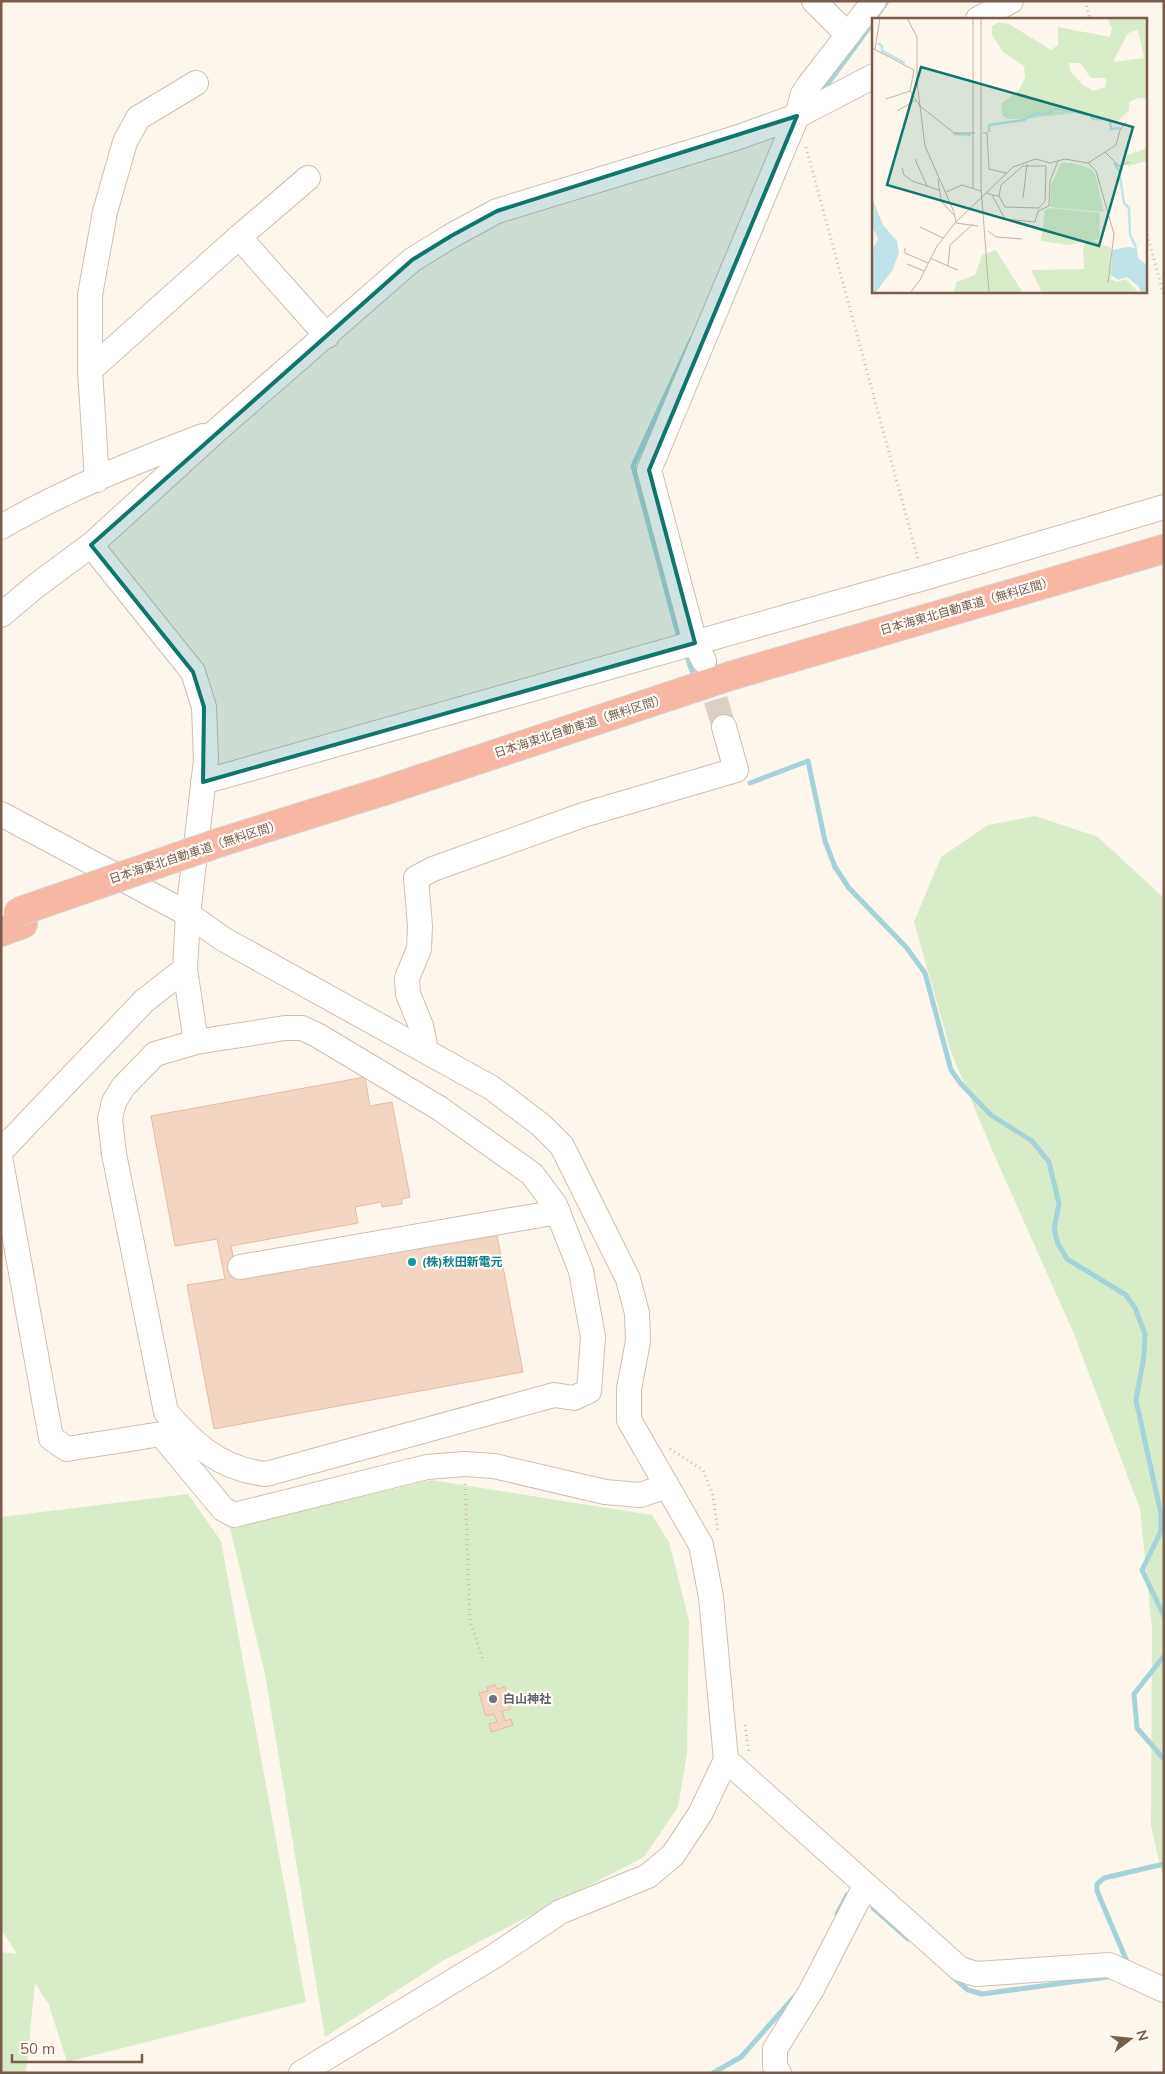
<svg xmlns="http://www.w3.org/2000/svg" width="1165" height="2074" viewBox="0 0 1165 2074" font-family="Mulish,'Noto Sans JP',sans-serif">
<rect width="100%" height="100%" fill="#fdf6ec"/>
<g fill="#d8ecc9">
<polygon points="1035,816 1098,837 1164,898 1164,1883 1151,1826 1152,1628 1140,1509 1074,1334 992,1150 951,1052 914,922 941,857 988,825"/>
<polygon points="431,1480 652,1515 669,1542 689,1621 687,1754 678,1807 644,1857 444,1960 325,2037 265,1674 230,1528"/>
<polygon points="188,1494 221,1541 306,2002 67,2062 49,2005 35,1983 26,2073 1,2073 1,1952 17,1954 1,1929 1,1517"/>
</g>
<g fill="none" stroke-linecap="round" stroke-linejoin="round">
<g stroke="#a5d3da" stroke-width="5">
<polyline points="875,19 887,1"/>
<polyline points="821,93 874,21"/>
<polyline points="678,634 633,466 692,338"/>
<polyline points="687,657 695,680"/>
<polyline points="750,783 808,761 825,841 835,867 849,888 906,947 925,973 951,1070 961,1084 991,1115 1032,1141 1049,1162 1059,1204 1054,1229 1058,1244 1067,1259 1126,1295 1135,1308 1145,1334 1144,1356 1136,1400 1161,1514 1161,1531 1142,1570 1164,1616"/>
<polyline points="1164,1656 1134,1694 1137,1728 1164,1759"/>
<polyline points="873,1908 908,1939"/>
<polyline points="837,1914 847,1895"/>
<polyline points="1128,1964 1097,1891 1097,1884 1104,1878 1164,1864"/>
<polyline points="953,1977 968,1990 982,1994 1108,1977"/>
<polyline points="713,2073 741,2057 796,1995"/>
</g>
</g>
<g fill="#f3d5c3" stroke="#e6bba3">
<polygon points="365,1077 370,1106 392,1102 410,1197 402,1199 402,1204 382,1207 381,1202 355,1207 358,1223 231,1246 237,1277 496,1230 523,1372 214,1429 187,1285 225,1279 217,1239 175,1246 151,1116"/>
<polygon points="495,1685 497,1689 505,1687 511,1709 502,1711 505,1721 511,1719 513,1725 491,1732 489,1724 497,1722 494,1714 486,1716 479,1693 488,1691 487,1687"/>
</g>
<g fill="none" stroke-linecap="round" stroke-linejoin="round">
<polyline stroke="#dcd0c4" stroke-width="24" stroke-dasharray="24 12" stroke-linecap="butt" points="705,665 724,727"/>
<defs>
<g id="minor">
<polyline points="814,1 848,35"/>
<polyline points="978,19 1011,1"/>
<polyline points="239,237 327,336"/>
<polyline points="90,370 239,237 308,178"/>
<polyline points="97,480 90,370 90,295 105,212 125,142 138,118 196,83"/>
<path d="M 1,527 C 65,490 134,462 203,436"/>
<polyline points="1,615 37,585 91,545 216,431 412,260 451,236 497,211 736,138 797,116 874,76"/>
<polyline points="704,661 695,643 649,470 797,116 803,94 809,85 874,1"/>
<polyline points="203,782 924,578 1164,507"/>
<polyline points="1,814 188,914 223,939 492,1088 541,1125 562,1146 628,1279 637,1313 638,1341 629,1389 629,1420 701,1545 711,1597 726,1760 700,1814 673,1855 648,1876 560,1912 496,1955 301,2073"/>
<path d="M 185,969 L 196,1042 L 285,1028 L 302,1028 L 317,1035 L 439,1108 L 532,1174 L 555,1205 L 581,1271 L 593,1337 L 589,1391 L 574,1398 L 554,1395 L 266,1474 C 220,1469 195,1445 166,1412 L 114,1154 L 110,1119 L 114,1102 L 123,1087 L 155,1054 L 196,1042"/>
<polyline points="426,1050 421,1026 408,994 407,978 419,949 420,926 416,878 433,869 583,815 736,770 724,727"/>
<polyline points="1,1151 144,1001 185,969 188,914 206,760 204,707 193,672 91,545"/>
<polyline points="1,1162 51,1438 67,1449 161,1434 223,1509 234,1515 427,1467 464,1464 494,1466 605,1492 640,1495 667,1486"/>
<polyline points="240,1267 558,1212"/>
<polyline points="726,1760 960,1969 976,1974 1109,1965 1164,1990"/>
<polyline points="779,2073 775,2067 775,2049 811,1991 865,1886"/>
</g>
<g id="highway">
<polyline points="221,842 384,791 730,676 1164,549"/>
<polyline points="1,932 23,924"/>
</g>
</defs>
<use href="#minor" stroke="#d1beb0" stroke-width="26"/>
<use href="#highway" stroke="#dad1cd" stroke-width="30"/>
<g stroke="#d9b8a5" stroke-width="3" stroke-dasharray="1 4" stroke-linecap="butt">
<polyline points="1085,1 1090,19"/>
<polyline points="806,147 918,559"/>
<polyline points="1146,230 1164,296"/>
<polyline points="670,1449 703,1470 713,1495 718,1533"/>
<polyline points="465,1484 470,1620 483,1660"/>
<polyline points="745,1725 749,1753"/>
</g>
<use href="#minor" stroke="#fff" stroke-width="24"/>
<use href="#highway" stroke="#f7b7a3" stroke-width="28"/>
<defs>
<polyline id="highway-bridge" points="18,912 221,842"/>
</defs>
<use href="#highway-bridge" stroke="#dad1cd" stroke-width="30" stroke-linecap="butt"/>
<use href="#highway-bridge" stroke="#f7b7a3" stroke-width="28"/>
</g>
<path fill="#0f766e" fill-opacity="0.2" stroke="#0f766e" stroke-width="4" stroke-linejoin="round" d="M 797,116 L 649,470 L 695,643 L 203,782 L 204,707 L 193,672 L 91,545 L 412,260 L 451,236 L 497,211 Z"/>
<circle fill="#0f9aa8" stroke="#fffaf3" stroke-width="2" cx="412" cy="1262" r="5"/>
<circle fill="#6b7280" stroke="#fffaf3" stroke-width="2" cx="493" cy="1699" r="5"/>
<g text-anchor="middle" stroke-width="4.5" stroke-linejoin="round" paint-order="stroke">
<g font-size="12" fill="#7a5c4d" stroke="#fffaf3">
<text transform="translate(967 606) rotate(-16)" y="4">日本海東北自動車道（無料区間）</text>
<text transform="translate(580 726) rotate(-18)" y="4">日本海東北自動車道（無料区間）</text>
<text transform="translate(195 852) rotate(-18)" y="4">日本海東北自動車道（無料区間）</text>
</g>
<g font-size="12" font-weight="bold" fill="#0d838f" stroke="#fffaf3" text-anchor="start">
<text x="422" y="1266">(株)秋田新電元</text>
</g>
<g font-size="12" font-weight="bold" fill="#5b616d" stroke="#fffaf3" text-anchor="start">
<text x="503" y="1703">白山神社</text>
</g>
</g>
<g transform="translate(872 18)">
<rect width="275" height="275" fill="#fdf6ec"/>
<path d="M 235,0 L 275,0 L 275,81 L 266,80 L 257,84 L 257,92 L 245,104 L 202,95 L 150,101 L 136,101 L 130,97 L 129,86 L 147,72 L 153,59 L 152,48 L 131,34 L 120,17 L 120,8 L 127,4 L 137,6 L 179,32 L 186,27 L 186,9 L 238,19 L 240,10 ZM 266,12 L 272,40 L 241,44 L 256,15 ZM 197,45 L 208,45 L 219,60 L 232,60 L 235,62 L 233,69 L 222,73 L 211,67 L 198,53 ZM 275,130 L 275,143 L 256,148 L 251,145 L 256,137 ZM 189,145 L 201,145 L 219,151 L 223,156 L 232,194 L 178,189 L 179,167 ZM 179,190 L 228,195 L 227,221 L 219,222 L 239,230 L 239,261 L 245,264 L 254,261 L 267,275 L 170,275 L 159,252 L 212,251 L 211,230 L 214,223 L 198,227 L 169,223 L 173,192 ZM 124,232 L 151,275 L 81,275 L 85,264 L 103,257 L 110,237 Z" fill="#d8ecc9" fill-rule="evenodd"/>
<path d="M 0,180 L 11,207 L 25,223 L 27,235 L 20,253 L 3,275 L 0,275 L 0,233 L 6,221 L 0,208 ZM 256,229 L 265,230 L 266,240 L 275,247 L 275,275 L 269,275 L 266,268 L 255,259 L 246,262 L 239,257 L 240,232 Z" fill="#bfe3e8"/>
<path fill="none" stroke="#bfe3e8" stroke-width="2.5" d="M 6,25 L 10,28 L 10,33 L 33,45M 117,114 L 117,107 L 152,102 L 164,95 L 173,96 L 185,90 L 218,97 L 221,101 L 238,101 L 239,111 L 248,110M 81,116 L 99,117M 242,145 L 247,152 L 252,185 L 257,190 L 258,217 L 264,229"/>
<path fill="none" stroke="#c5b3a7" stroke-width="1" d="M 35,0 L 45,19 L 45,64 L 53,128 L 82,194 L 84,204M 109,0 L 109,169 L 117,275M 0,30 L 42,52M 3,31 L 8,0M 42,52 L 38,73 L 48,88 L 82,115 L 103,115M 14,81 L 38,73M 25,93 L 44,82M 111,115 L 115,115 L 117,151 L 134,155M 233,134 L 247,148 L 258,144M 43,141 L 55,168M 216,145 L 244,127 L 248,112 L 254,104M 30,150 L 32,157 L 40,163 L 67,172M 66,161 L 69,183 L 82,197M 101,170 L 101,0M 74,174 L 90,167 L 109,173M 115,175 L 120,177 L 133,201 L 163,204 L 166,193 L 177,188 L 178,163 L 186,143M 120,177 L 127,178 L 129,167 L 151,148 L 174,148 L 173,183 L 167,190 L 133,189 L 127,178M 151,180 L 155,146M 84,205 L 106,208M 48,209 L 71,220M 116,213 L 124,219 L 150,221M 33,230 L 33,235 L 56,245M 58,240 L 76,248M 35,246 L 52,253M 86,252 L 76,248 L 78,227 L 101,206M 38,275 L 48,262 L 65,228 L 83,205 L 141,149 L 164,141 L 178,145 L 193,141 L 216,145 L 224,153 L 242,216 L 236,265"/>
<path fill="#0f766e" fill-opacity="0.15" stroke="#0f766e" stroke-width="2.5" d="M 49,49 L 261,109 L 227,228 L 15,167 Z"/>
<rect width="275" height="275" fill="none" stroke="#7a5c4d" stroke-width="2.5"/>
</g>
<rect width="1165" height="2074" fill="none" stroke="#7a5c4d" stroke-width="5"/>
<g transform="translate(1130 2039) rotate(74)" stroke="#fffaf3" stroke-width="4" paint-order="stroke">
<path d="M0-4L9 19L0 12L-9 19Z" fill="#7a5c4d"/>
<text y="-8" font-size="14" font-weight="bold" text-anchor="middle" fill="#7a5c4d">N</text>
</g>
<path d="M12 2054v8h130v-8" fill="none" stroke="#7a5c4d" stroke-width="2.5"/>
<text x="20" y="2054" font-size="15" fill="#7a5c4d" stroke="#fffaf3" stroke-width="4" paint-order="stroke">50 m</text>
</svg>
